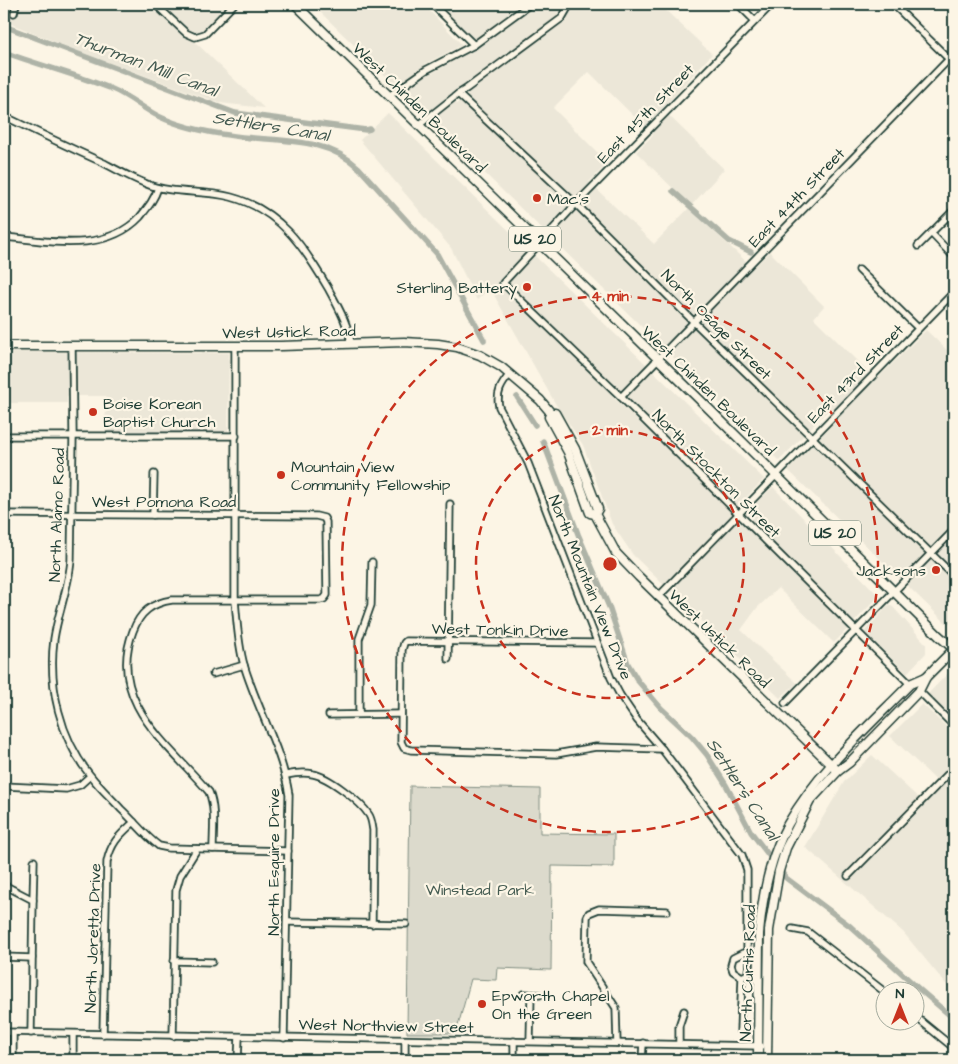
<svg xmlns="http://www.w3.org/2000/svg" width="958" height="1064" viewBox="0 0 958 1064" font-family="'Architects Daughter',sans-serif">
<rect width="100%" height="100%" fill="#fcf5e5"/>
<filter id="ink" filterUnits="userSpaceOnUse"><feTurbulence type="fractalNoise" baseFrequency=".02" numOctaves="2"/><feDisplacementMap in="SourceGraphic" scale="10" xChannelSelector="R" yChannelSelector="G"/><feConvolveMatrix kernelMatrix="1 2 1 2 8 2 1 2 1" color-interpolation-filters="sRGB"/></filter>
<g filter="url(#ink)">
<g fill="#ece7d8" fill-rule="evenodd">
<polygon points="4,4 227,4 193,40 264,108 220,103 75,50 4,21"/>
<path d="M 312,4 L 423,4 L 462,45 L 425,64 L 432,73 L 481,46 L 438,4 L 659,4 L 712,54 L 662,109 L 724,169 L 691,206 L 636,152 L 653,135 L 589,72 L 553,108 L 608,163 L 589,182 L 654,244 L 689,208 L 753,268 L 770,252 L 824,306 L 814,318 L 876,380 L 926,330 L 954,357 L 954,572 L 834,455 L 954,577 L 954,623 L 946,623 L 788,470 L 840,417 L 830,408 L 779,461 ZM 461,89 L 468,96 L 456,104 L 451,96 Z"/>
<polygon points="388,113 764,479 737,507 616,391 611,395 739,519 773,487 879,596 834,643 778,588 757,608 741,630 797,683 780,698 633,555 612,524 583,445 555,403 490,288 477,300 451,248 360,140"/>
<polygon points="4,352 229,353 228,439 105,438 106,396 67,396 67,403 4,403"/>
<polygon points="889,605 893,607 926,644 926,653 907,673 864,632"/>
<polygon points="949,672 954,672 954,720 928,694"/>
<polygon points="922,704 954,734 954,994 903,932 805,847 844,782 872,755 924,803 942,786 890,736"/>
</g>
<polygon fill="#dcdacc" stroke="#7e8c80" points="410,786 540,789 540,833 614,834 614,867 552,866 551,970 497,968 496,980 471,979 456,1033 407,1033"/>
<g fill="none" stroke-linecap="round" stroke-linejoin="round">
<g stroke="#aeb3a7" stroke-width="5.5">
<polyline points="4,26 235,113 366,130 370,129"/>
<path d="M 4,52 C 39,65 77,75 112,89 C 129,96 142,108 158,116 C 179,126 205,132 228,135 C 273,143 323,134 359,168 L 437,254 L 484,340"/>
<polyline points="673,191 729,241 751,252"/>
<polyline points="517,397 535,425"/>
<polyline points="543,441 578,534 609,607 628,664 638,681 661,708 692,737 707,755 726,785 751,832 786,878 850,926 919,989 954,1019"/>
</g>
<defs>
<g id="minor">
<polyline points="155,4 186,33 195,37 205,34 234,4"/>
<polyline points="432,4 474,45"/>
<polyline points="738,4 755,21"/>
<polyline points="772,4 576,204 503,283 621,397 910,684"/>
<polyline points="893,4 954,64"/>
<polyline points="14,13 16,4"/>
<polyline points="458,94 576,204 694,322 954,576"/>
<polyline points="389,96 426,70 474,45 530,4"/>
<path d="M 4,116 C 37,132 70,148 104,163 C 119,171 135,180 152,186 C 177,194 205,190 231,197 C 280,210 304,247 328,288 C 338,307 348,323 351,344"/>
<polyline points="419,125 458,94 466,89 562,18 570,4"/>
<polyline points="931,233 954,257"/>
<path d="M 4,237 C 49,241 105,254 140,217 C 148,207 154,200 158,188"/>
<polyline points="918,246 954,210"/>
<polyline points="859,270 918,328"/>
<path d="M 72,346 L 73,436 L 71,560 C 69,587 58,612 54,639 C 48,686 60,738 90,775 C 99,787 111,798 121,809 C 134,821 145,836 159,846 L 169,848 L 288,851"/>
<path d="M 235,346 L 235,600 C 237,622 238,644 244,665 C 257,709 282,749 289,795 L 284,1038"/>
<path d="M 510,374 C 501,385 496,393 499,407 L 528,463 L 611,678 L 620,695 L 637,720 L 662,749 L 742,855 L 747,870 L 747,954"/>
<polyline points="621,397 954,54"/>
<polyline points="4,436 236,436"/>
<path d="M 4,514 L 316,516 L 324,518 L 326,522 L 327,595 L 324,599 L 320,600 L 172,600 C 152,603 140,612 133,631 C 106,701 170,746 209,792 C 216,809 213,831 213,849"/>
<polyline points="153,515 154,474"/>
<polyline points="658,597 954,292"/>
<polyline points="597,643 406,641 404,643 402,650 401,742 404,748 411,750 556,754 596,747 662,749"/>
<polyline points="448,659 450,504"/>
<polyline points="213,674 244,665"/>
<polyline points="919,691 954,726"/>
<polyline points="785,703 954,530"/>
<polyline points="359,714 359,639 371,605 372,562"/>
<polyline points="329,715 401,714"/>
<path d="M 286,775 C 296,773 304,772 313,774 C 329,777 361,802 369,815 C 372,820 372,825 373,830 L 372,924"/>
<polyline points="4,786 66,789 80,785 90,776"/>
<polyline points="848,876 954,768"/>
<polyline points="4,885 33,900 31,1033"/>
<polyline points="33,900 34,861"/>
<polyline points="287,922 406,924"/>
<polyline points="792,929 808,932 886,993"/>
<polygon points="743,953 747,954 749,960 748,974 742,977 733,971 731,965 733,958"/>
<polyline points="4,957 32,958"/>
<polyline points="174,961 212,962"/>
<polyline points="523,994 540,995"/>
<polyline points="916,1017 954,1048"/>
<polyline points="740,1030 742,977"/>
<polyline points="4,1032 761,1046"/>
<path d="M 103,1034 L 107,862 C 111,842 120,835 134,822"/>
<polyline points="173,1036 176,890 180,876 197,849"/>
<polyline points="530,1041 531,995"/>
<polyline points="617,1043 616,1008 586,962 587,917 589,913 599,909 667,911"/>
<polyline points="679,1044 679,1026 684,1011"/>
<polyline points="13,1060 13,1033"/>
<polyline points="73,1060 73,1034"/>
<polyline points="238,1060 239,1037"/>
<polyline points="405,1060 405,1040"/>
<polyline points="514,1060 514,1041"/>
<polyline points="642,1060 643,1043"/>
</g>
<g id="major">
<polyline points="295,4 700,400 939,636 954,649"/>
<polyline points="4,346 281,346 404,342 438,344 457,347 480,355 501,367 540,400 551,413 555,413 575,449 598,509 595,514"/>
<polyline points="551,413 549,417 568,452 590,513 595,514 616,553 639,577 838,771"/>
<path d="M 758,1060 L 759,934 C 762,897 770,857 788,824 C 819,770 867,728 910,684 L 926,677"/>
<polyline points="767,1060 769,930 779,871 786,848 810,801 838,771 850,762 919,691 926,677 954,649"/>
</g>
</defs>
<use href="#minor" stroke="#1f3d34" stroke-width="9"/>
<use href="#major" stroke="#1f3d34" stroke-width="11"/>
<use href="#minor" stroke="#fcf5e5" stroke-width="5.5"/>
<use href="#major" stroke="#fcf5e5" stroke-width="8"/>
</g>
</g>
<g fill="none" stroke="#c8321e" stroke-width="2.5" stroke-dasharray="9 6">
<circle cx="610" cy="564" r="134"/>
<circle cx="610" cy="564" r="268"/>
</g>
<g fill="#c8321e" stroke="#fcf5e5" stroke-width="2">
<circle cx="537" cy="198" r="5"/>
<circle cx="527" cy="287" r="5"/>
<circle cx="93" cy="412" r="5"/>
<circle cx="281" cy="475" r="5"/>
<circle cx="936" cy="570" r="5"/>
<circle cx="482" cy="1004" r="5"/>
</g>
<g text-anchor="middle" stroke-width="4.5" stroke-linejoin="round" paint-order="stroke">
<g fill="#fcf5e5" stroke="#617469" stroke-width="1">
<rect x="509" y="226.5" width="52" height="25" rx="4"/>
<rect x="809" y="520.5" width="52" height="25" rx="4"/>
</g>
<g font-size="15" font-weight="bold" fill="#1f3d34">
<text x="535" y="244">US 20</text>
<text x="835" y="538">US 20</text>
</g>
<g font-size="16" fill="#1f3d34" stroke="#fcf5e5">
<text transform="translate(420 107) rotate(44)" y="6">West Chinden Boulevard</text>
<text transform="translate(645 113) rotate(-46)" y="6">East 45th Street</text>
<text transform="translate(796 197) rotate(-46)" y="6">East 44th Street</text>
<text transform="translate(717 324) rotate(45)" y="6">North Osage Street</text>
<text transform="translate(289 331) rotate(-1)" y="6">West Ustick Road</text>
<text transform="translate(855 373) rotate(-46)" y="6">East 43rd Street</text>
<text transform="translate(709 390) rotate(44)" y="6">West Chinden Boulevard</text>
<text transform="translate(717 473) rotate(45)" y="6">North Stockton Street</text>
<text x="164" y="507">West Pomona Road</text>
<text transform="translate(56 515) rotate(-88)" y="6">North Alamo Road</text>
<text transform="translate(591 587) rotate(68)" y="6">North Mountain View Drive</text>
<text transform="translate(500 629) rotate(1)" y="6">West Tonkin Drive</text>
<text transform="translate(720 638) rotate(44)" y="6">West Ustick Road</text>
<text transform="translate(273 862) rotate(-90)" y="6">North Esquire Drive</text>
<text transform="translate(92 938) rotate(-88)" y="6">North Joretta Drive</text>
<text transform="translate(747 973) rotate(-88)" y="6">North Curtis Road</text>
<text transform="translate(386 1025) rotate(1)" y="6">West Northview Street</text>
</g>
<g font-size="16" fill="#1f3d34" stroke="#fcf5e5" text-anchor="start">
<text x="547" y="204">Mac's</text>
<text x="517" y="293" text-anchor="end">Sterling Battery</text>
<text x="103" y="409">Boise Korean<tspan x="103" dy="18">Baptist Church</tspan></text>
<text x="291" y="472">Mountain View<tspan x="291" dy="18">Community Fellowship</tspan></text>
<text x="926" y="576" text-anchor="end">Jacksons</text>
<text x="492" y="1001">Epworth Chapel<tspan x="492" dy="18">On the Green</tspan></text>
</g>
<g font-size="16" fill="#455c52" stroke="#fcf5e5">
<text x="480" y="895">Winstead Park</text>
</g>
<g font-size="18" font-style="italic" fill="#435a51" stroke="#fcf5e5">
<text transform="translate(146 64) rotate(21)" y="6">Thurman Mill Canal</text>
<text transform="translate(271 126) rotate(9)" y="6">Settlers Canal</text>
<text transform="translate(743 789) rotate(57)" y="6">Settlers Canal</text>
</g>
</g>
<circle cx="610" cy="564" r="8" fill="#c8321e" stroke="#fcf5e5" stroke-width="2.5"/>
<g font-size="15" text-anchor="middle" font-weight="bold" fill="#c8321e" stroke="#fcf5e5" stroke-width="4.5" stroke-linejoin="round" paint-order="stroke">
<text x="610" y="301">4 min</text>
<text x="610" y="435">2 min</text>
</g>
<rect width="958" height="1064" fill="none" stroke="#fcf5e5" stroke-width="20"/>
<rect x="10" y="10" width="938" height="1044" fill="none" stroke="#1f3d34" stroke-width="2" filter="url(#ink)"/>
<g transform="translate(900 1006)"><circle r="24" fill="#fcf5e5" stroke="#a4ab9e"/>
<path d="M0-4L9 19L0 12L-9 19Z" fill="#c8321e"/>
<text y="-8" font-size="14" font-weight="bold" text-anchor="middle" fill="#1f3d34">N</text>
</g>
</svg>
